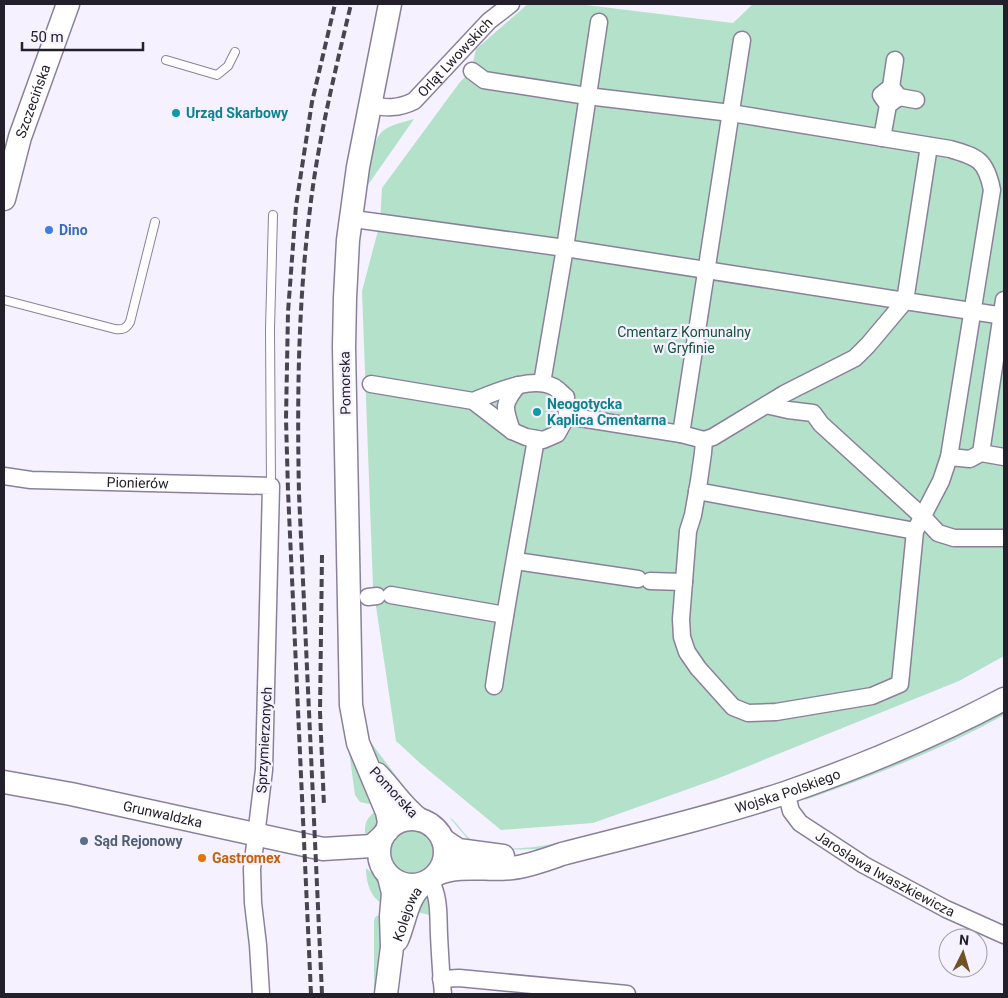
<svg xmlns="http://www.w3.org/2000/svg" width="1008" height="998" viewBox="0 0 1008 998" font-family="Roboto,sans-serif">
<rect width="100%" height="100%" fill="#f6f1fe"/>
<g fill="#b4e1ca">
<polygon points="528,4 578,4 733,23 753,4 1004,4 1004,656 959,681 719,778 593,823 501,830 421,764 396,741 373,586 362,291 380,223 382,188 460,82 471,71 476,49"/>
<path d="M 414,119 L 370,182 L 367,186 C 370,171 371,139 384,130 C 392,124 404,122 414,119 Z"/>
<path d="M 1004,709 L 1004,715 C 941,750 873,776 805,800 L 807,795 Z"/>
<polygon points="346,729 377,800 369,804 360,802 355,795"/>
<path d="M 366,736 L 400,781 L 401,786 C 385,771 375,756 366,736 Z"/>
<path d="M 376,811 L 379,826 L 365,839 C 365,826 364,819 376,811 Z"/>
<path d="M 449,817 C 459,823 464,837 474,841 C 509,856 551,845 586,836 L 560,846 L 541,849 L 494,850 L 472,844 Z"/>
<circle cx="413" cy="852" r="22"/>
<path d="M 366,868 L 380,880 L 383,904 C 370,898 366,881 366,868 Z"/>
<polygon points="429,893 435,931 431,932 430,925 433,916 418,912 423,899"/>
<polygon points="382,914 386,915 377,994 374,994 374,921 375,917"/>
</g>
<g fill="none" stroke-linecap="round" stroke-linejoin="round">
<defs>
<g id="lane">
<polyline points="166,60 217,75 228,66 235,52"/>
<path d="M 4,300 L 115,329 C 122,330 126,329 130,322 L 155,222"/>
<polyline points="271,486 270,329 273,215"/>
</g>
<g id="street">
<path d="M 472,71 L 484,80 L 587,96 L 731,113 L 950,149 C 978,157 986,160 992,190 L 949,457 L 941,481 L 915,531 L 900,684 L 872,696 L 776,712 L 748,713 L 733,707 L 698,668 L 687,652 L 682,637 L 681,619 L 688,531 L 693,515 L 699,481 L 703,453 L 704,440"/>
<polyline points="891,87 895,60"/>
<polyline points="899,97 916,100"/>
<path id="s1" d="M 369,105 C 386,108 398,109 414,101 L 489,21 L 511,4"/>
<polyline points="882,138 888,105 899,97 891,87 881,95 888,105"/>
<polyline points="929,146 905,301 1004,316"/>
<polyline points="361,220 565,248 905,301"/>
<polyline points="542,383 565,248 599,22"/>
<path d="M 371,384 L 473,401 L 512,431 L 526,437 L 543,440 L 557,434 L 567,416 L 566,397 C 562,394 558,389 554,387 C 532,375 494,393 473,401"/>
<polyline points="766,405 788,410 813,413 821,424 923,517 938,533 954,538 1004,538"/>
<polyline points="567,416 681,434 742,40"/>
<path d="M 512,431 C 504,407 502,405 518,385"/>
<polyline points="681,434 704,440 713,437 784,394 855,358 868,345 905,301"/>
<polyline points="981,453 1004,300"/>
<polyline points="949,457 970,459 981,453 1004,457"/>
<path id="s2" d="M 4,476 L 31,480 L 271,486 L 264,770 L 252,869 L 253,903 L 258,945 L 261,994"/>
<polyline points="697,491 915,531"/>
<polyline points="516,561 638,579"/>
<polyline points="650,581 684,582"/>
<polyline points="391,595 505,615"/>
<polyline points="368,597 377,596"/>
<path d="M 494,686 C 506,603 522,521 536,439"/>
<path id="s3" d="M 786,792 L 791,811 L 800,823 L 864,865 L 946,909 L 1004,935"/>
<path d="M 430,880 C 440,897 438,916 439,935 C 440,955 441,974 443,994"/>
<polyline points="441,979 459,978 627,994"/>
</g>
<g id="secondary">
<path id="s4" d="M 4,199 L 20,137 L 68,4"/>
<path d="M 377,774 C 392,789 403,808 420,820"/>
<path id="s5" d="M 4,782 L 71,794 L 323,849 L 372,846 L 383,836"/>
<circle cx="412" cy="852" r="33"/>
<polyline points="387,831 389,822 387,812 358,743 351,705 344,347 345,298 348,240 358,167 390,4"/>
<polyline points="443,840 458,850 503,856"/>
<path id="s6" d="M 437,874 C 461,864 487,871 512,868 C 529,866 545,860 562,854 C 636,835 712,817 785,793 C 860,767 934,736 1004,699"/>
<path id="s7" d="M 397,940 C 405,923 407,895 424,884"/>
<polyline points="386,994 392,947 391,916 393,893 389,877"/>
</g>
</defs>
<use href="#lane" stroke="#8b809b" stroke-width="10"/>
<use href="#street" stroke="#8b809b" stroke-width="19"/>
<use href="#secondary" stroke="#8b809b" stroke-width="25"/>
<use href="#lane" stroke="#fff" stroke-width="8"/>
<use href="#street" stroke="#fff" stroke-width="16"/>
<use href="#secondary" stroke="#fff" stroke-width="22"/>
<g stroke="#494550" stroke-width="4" stroke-dasharray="8 4" stroke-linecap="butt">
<polyline points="322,555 320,712 324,806"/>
<polyline points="311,994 288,491 286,419 288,312 296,206 312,102 335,4"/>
<path d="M 322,994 L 299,494 C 297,398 298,304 310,209 C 318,140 335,72 351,4"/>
</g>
</g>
<g fill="#0f9aa8" stroke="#f6f1fe" stroke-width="2">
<circle cx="176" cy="113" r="5"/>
<circle cx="537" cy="412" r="5"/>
</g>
<circle fill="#3f7fe0" stroke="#f6f1fe" stroke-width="2" cx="49" cy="230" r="5"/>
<circle fill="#5c6f8a" stroke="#f6f1fe" stroke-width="2" cx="84" cy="841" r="5"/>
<circle fill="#e8710a" stroke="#f6f1fe" stroke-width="2" cx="202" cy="858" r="5"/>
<g text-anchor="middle" stroke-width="4.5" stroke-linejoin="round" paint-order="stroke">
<g font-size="14" fill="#24202b" stroke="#f6f1fe">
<text dy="5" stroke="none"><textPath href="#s1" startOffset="106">Orląt Lwowskich</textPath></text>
<text dy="5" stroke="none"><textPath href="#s4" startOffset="102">Szczecińska</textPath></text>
<text transform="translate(345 383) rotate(-91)" y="5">Pomorska</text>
<text dy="5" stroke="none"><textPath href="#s2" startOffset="134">Pionierów</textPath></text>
<text transform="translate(264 740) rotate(-87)" y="5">Sprzymierzonych</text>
<text dy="5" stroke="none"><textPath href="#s6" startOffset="362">Wojska Polskiego</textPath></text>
<text transform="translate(394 792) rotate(47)" y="5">Pomorska</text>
<text dy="5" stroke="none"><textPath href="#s5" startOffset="162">Grunwaldzka</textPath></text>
<text dy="5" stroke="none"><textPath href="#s3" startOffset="134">Jarosława Iwaszkiewicza</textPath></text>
<text dy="5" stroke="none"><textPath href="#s7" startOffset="28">Kolejowa</textPath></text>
</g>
<g font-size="14" font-weight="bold" fill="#0d838f" stroke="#f6f1fe" text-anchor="start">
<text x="186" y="118">Urząd Skarbowy</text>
<text x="547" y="409">Neogotycka<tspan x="547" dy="16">Kaplica Cmentarna</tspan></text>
</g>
<g font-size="14" font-weight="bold" fill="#366cbe" stroke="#f6f1fe" text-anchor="start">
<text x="59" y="235">Dino</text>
</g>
<g font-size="14" fill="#15533a" stroke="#f6f1fe">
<text x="684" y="337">Cmentarz Komunalny<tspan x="684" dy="16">w Gryfinie</tspan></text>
</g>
<g font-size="14" font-weight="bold" fill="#4e5e75" stroke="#f6f1fe" text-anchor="start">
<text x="94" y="846">Sąd Rejonowy</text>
</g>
<g font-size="14" font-weight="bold" fill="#c56008" stroke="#f6f1fe" text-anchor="start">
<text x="212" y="863">Gastromex</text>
</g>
</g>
<rect width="1008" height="998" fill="none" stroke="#24202b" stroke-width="10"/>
<g transform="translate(963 953) rotate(5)"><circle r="24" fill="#f6f1fe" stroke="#a29daa"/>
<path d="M0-4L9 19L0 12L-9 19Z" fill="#705226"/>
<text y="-8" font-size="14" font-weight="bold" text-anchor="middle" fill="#24202b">N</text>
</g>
<path d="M22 42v8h121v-8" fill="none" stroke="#24202b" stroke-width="2.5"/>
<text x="30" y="42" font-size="15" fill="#24202b" stroke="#f6f1fe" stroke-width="4" paint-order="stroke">50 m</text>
</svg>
